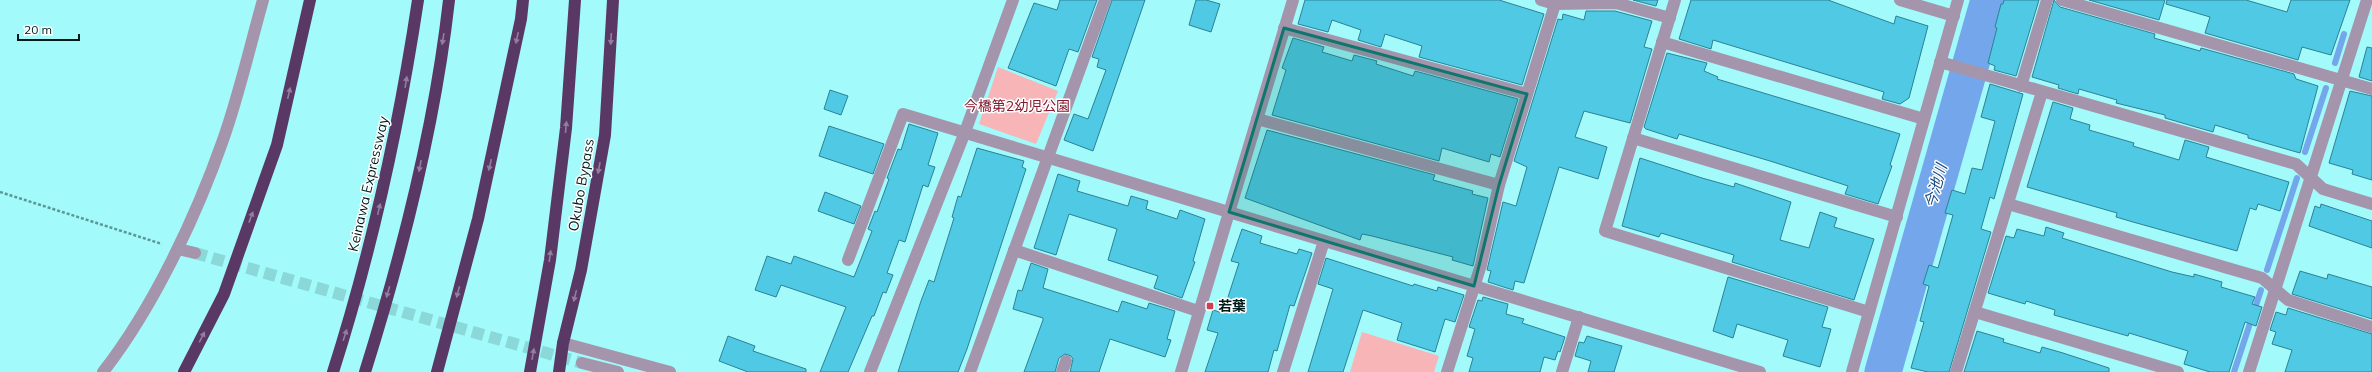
<svg xmlns="http://www.w3.org/2000/svg" width="2372" height="372" viewBox="0 0 2372 372" font-family="Mulish,'Noto Sans JP',sans-serif">
<rect width="100%" height="100%" fill="#a2fafa"/>
<g fill="#f7b5b8">
<polygon points="998,67 1058,91 1036,144 979,124"/>
<polygon points="1362,332 1439,356 1434,372 1350,372"/>
</g>
<g fill="none" stroke-linecap="round" stroke-linejoin="round">
<g stroke="#73a6ea" stroke-width="6">
<polyline points="2335,63 2344,34"/>
<polyline points="2305,152 2326,88"/>
<polyline points="2267,270 2297,178"/>
<polyline points="2234,372 2261,290"/>
</g>
<polyline stroke="#73a6ea" stroke-width="37" points="1883,372 1989,0"/>
</g>
<g fill="#4fc9e4" stroke="#2c8295">
<polygon points="1060,0 1097,0 1078,52 1069,49 1056,86 1008,68 1034,3 1057,10"/>
<polygon points="1112,0 1145,0 1093,151 1064,140 1074,114 1088,119 1106,70 1097,67 1099,59 1092,57"/>
<polygon points="1196,0 1206,0 1220,4 1211,32 1189,25"/>
<polygon points="1305,0 1499,0 1544,14 1522,85 1419,57 1422,46 1385,34 1381,47 1358,40 1361,30 1332,20 1328,32 1298,24"/>
<polygon points="1633,0 1658,0 1656,6"/>
<polygon points="1691,0 1828,0 1894,24 1896,16 1928,26 1909,98 1900,104 1882,99 1884,92 1713,40 1711,49 1679,39"/>
<polygon points="2004,0 2039,0 2016,76 1994,70 1995,66 1988,63 1997,28 1995,27 2001,4 2003,4"/>
<polygon points="2054,0 2060,7 2155,34 2154,38 2200,51 2201,48 2294,74 2296,79 2318,86 2300,153 2248,138 2248,135 2215,125 2213,132 2165,118 2165,115 2116,103 2117,100 2079,89 2078,94 2058,88 2059,85 2032,77"/>
<polygon points="2089,0 2165,0 2159,20"/>
<polygon points="2167,0 2246,0 2287,12 2291,0 2350,0 2331,55 2302,47 2298,60 2205,33 2210,17 2166,4"/>
<polygon points="1586,11 1615,11 1652,21 1644,47 1652,49 1630,123 1584,111 1575,137 1607,147 1598,179 1559,167 1524,283 1515,281 1513,290 1488,282 1491,271 1487,270 1503,202 1516,206 1527,167 1514,161 1558,19 1562,20 1563,14 1584,20"/>
<polygon points="1293,38 1324,47 1322,52 1352,61 1354,55 1377,61 1376,64 1413,76 1415,71 1518,99 1500,157 1491,154 1489,162 1442,148 1439,161 1272,115 1286,70 1282,68"/>
<polygon points="2367,47 2372,48 2372,81 2359,77"/>
<polygon points="1667,53 1707,63 1704,71 1718,77 1717,79 1900,134 1890,165 1892,166 1878,204 1845,194 1848,186 1842,184 1770,161 1679,134 1677,139 1646,129 1644,127"/>
<polygon points="1990,84 2023,94 1994,199 1990,197 1981,229 1991,232 1949,372 1928,372 1911,368 1924,322 1920,321 1929,286 1923,284 1929,265 1938,268 1953,215 1945,213 1952,190 1965,194 1972,168 1982,170 1995,121 1981,117"/>
<polygon points="830,90 848,96 841,115 824,109"/>
<polygon points="2350,91 2372,96 2372,180 2352,174 2353,170 2329,163"/>
<polygon points="2053,102 2073,108 2070,119 2090,125 2089,130 2134,143 2133,146 2179,160 2185,140 2209,147 2206,157 2289,182 2280,211 2258,204 2256,210 2250,208 2237,251 2133,222 2116,217 2117,213 2027,187"/>
<polygon points="909,124 938,133 928,165 935,167 928,187 923,185 905,242 899,240 887,273 893,275 886,293 883,292 874,316 872,316 848,372 820,372 846,307 781,285 776,297 755,290 767,256 791,264 794,256 854,277 872,231 868,229 875,211 877,212 889,179 887,178 898,149 901,150"/>
<polygon points="829,126 884,144 873,174 819,156"/>
<polygon points="1267,130 1435,175 1433,180 1473,191 1472,194 1488,198 1473,266 1452,260 1453,257 1372,236 1362,234 1360,240 1245,198"/>
<polygon points="977,148 1024,161 1022,167 1026,169 967,349 958,372 898,372 921,301 929,280 934,282 954,218 952,217 958,196 961,197"/>
<polygon points="1640,158 1702,178 1734,187 1735,183 1791,202 1780,240 1809,248 1820,212 1837,218 1834,227 1874,239 1854,300 1732,262 1734,255 1661,233 1659,237 1622,226"/>
<polygon points="1058,174 1080,181 1077,191 1128,206 1131,196 1148,201 1146,209 1177,219 1180,210 1205,219 1193,261 1195,262 1182,298 1154,288 1158,276 1108,260 1117,229 1069,214 1056,255 1034,248"/>
<polygon points="825,192 861,206 854,224 818,211"/>
<polygon points="2321,204 2372,221 2372,248 2309,226 2315,206 2320,208"/>
<polygon points="2046,227 2064,233 2062,238 2172,272 2194,277 2194,274 2222,282 2221,287 2255,297 2252,304 2262,307 2256,326 2245,322 2229,372 2210,372 2184,364 2188,351 2129,333 2128,336 2054,315 2055,310 2026,301 2025,304 1988,293 2006,236 2014,238 2017,229 2044,236"/>
<polygon points="1242,229 1262,236 1260,243 1297,254 1299,249 1312,253 1294,306 1290,305 1277,351 1274,350 1268,372 1205,372 1218,333 1207,330 1213,310 1223,313 1229,294 1239,263 1231,261"/>
<polygon points="1326,258 1413,286 1414,284 1437,291 1438,287 1464,295 1455,322 1445,319 1435,352 1397,340 1402,323 1363,310 1343,372 1308,372 1333,289 1318,284"/>
<polygon points="1031,263 1048,269 1043,288 1118,312 1122,301 1147,309 1149,303 1175,311 1167,339 1171,340 1165,357 1110,339 1099,372 1070,372 1073,359 1071,356 1065,354 1059,358 1055,372 1024,372 1043,320 1043,318 1013,309 1018,290 1022,291"/>
<polygon points="2300,271 2327,279 2328,274 2372,287 2372,319 2292,294"/>
<polygon points="1728,277 1828,307 1822,327 1831,329 1820,367 1783,356 1788,340 1737,324 1733,338 1713,331"/>
<polygon points="1483,297 1508,304 1506,314 1524,319 1522,323 1565,337 1560,352 1558,351 1555,360 1544,357 1540,372 1469,372 1473,358 1467,356 1475,329 1469,327 1478,300 1482,301"/>
<polygon points="2288,308 2372,334 2372,372 2285,372 2292,350 2272,344 2276,332 2270,330 2276,312 2286,315"/>
<polygon points="1977,331 2004,339 2003,342 2040,353 2042,347 2063,353 2109,368 2109,372 1964,372"/>
<polygon points="728,336 755,346 753,351 806,369 806,372 748,372 719,361"/>
<polygon points="1587,336 1622,346 1614,372 1588,372 1591,361 1575,356 1579,342 1584,343"/>
</g>
<g fill="none" stroke-linecap="round" stroke-linejoin="round">
<polyline stroke="#8ad8d8" stroke-width="12" stroke-dasharray="12 6" stroke-linecap="butt" points="195,253 582,363"/>
<polyline stroke="#5b9797" stroke-width="2.5" stroke-dasharray="3 2" stroke-linecap="butt" points="0,192 162,244"/>
<g stroke="#a595ac" stroke-width="12">
<polyline points="1541,0 1555,4 1616,3 1670,18"/>
<polyline points="1675,0 1605,231 1869,312"/>
<polyline points="1900,0 1954,16"/>
<polyline points="2062,0 2372,89"/>
<polyline points="1284,28 1527,94"/>
<polyline points="1662,42 1924,119"/>
<polyline points="1940,62 2296,164 2323,189 2372,204"/>
<polyline points="2021,86 2047,0"/>
<polyline points="1257,119 1499,185"/>
<polyline points="1633,138 1897,217"/>
<polyline points="2008,204 2262,278 2288,300 2372,327"/>
<polyline points="178,249 195,253"/>
<polyline points="1014,250 1198,311"/>
<polyline points="848,260 903,114 1760,372"/>
<polyline points="1975,312 2178,372"/>
<polyline points="563,343 670,372"/>
<polyline points="582,363 618,372"/>
<path d="M 103,372 C 153,308 196,217 223,140 C 239,95 250,46 263,0"/>
<polyline points="870,372 965,132 1013,0"/>
<polyline points="970,372 1105,0"/>
<polyline points="1062,372 1066,361"/>
<polyline points="1181,372 1293,0"/>
<polyline points="1283,372 1324,241"/>
<polyline points="1447,372 1481,265 1499,185 1555,4"/>
<polyline points="1562,372 1579,317"/>
<polyline points="1852,372 1958,0"/>
<polyline points="1956,372 2042,92"/>
<polyline points="2249,372 2367,0"/>
</g>
<g stroke="#593866" stroke-width="12">
<polyline points="184,372 224,294 277,145 310,0"/>
<path d="M 333,372 C 372,250 399,126 418,0"/>
<path d="M 365,372 C 403,251 435,126 449,0"/>
<polyline points="437,372 478,219 521,19 523,0"/>
<polyline points="530,372 550,260 566,128 575,0"/>
<polyline points="559,372 563,343 581,270 605,135 613,0"/>
</g>
</g>
<defs><path id="oneway-solid" d="M-6-.8H1V-3.2L6.5 0L1 3.2V.8H-6Z"/></defs>
<g fill="#937e9c">
<use href="#oneway-solid" transform="translate(517 38) rotate(102)"/>
<use href="#oneway-solid" transform="translate(443 39) rotate(99)"/>
<use href="#oneway-solid" transform="translate(611 39) rotate(93)"/>
<use href="#oneway-solid" transform="translate(406 82) rotate(-81)"/>
<use href="#oneway-solid" transform="translate(289 93) rotate(-77)"/>
<use href="#oneway-solid" transform="translate(566 127) rotate(-85)"/>
<use href="#oneway-solid" transform="translate(490 165) rotate(103)"/>
<use href="#oneway-solid" transform="translate(420 166) rotate(101)"/>
<use href="#oneway-solid" transform="translate(599 168) rotate(100)"/>
<use href="#oneway-solid" transform="translate(379 209) rotate(-77)"/>
<use href="#oneway-solid" transform="translate(251 217) rotate(-70)"/>
<use href="#oneway-solid" transform="translate(550 256) rotate(-82)"/>
<use href="#oneway-solid" transform="translate(388 292) rotate(106)"/>
<use href="#oneway-solid" transform="translate(458 292) rotate(105)"/>
<use href="#oneway-solid" transform="translate(575 296) rotate(104)"/>
<use href="#oneway-solid" transform="translate(345 335) rotate(-72)"/>
<use href="#oneway-solid" transform="translate(202 337) rotate(-63)"/>
<use href="#oneway-solid" transform="translate(533 354) rotate(-80)"/>
</g>
<path fill="#0f766e" fill-opacity="0.2" stroke="#0f766e" stroke-width="3" stroke-linejoin="round" d="M 1284,28 L 1527,94 L 1499,185 L 1474,286 L 1229,212 Z"/>
<rect fill="#cf3f56" stroke="#fff" stroke-width="1.5" x="1206" y="302" width="8" height="8" rx="2"/>
<g text-anchor="middle" stroke-width="3" stroke-linejoin="round" paint-order="stroke">
<g font-size="14" fill="#84162d" stroke="#fff">
<text x="1017" y="111">今橋第2幼児公園</text>
</g>
<g font-size="14" fill="#001919" stroke="#fff">
<text transform="translate(368 184) rotate(-77)" y="5">Keinawa Expressway</text>
<text transform="translate(581 185) rotate(-80)" y="5">Okubo Bypass</text>
</g>
<g font-size="14" font-weight="bold" fill="#001919" stroke="#fff" text-anchor="start">
<text x="1218" y="311">若葉</text>
</g>
<g font-size="15" font-style="italic" fill="#164885" stroke="#fff">
<text transform="translate(1936 186) rotate(-74)" y="5">今池川</text>
</g>
</g>
<path d="M18 34v6h61v-6" fill="none" stroke="#001919" stroke-width="2"/>
<text x="24" y="34" font-size="12" fill="#001919" stroke="#ffffff" stroke-width="3" paint-order="stroke">20 m</text>
</svg>
